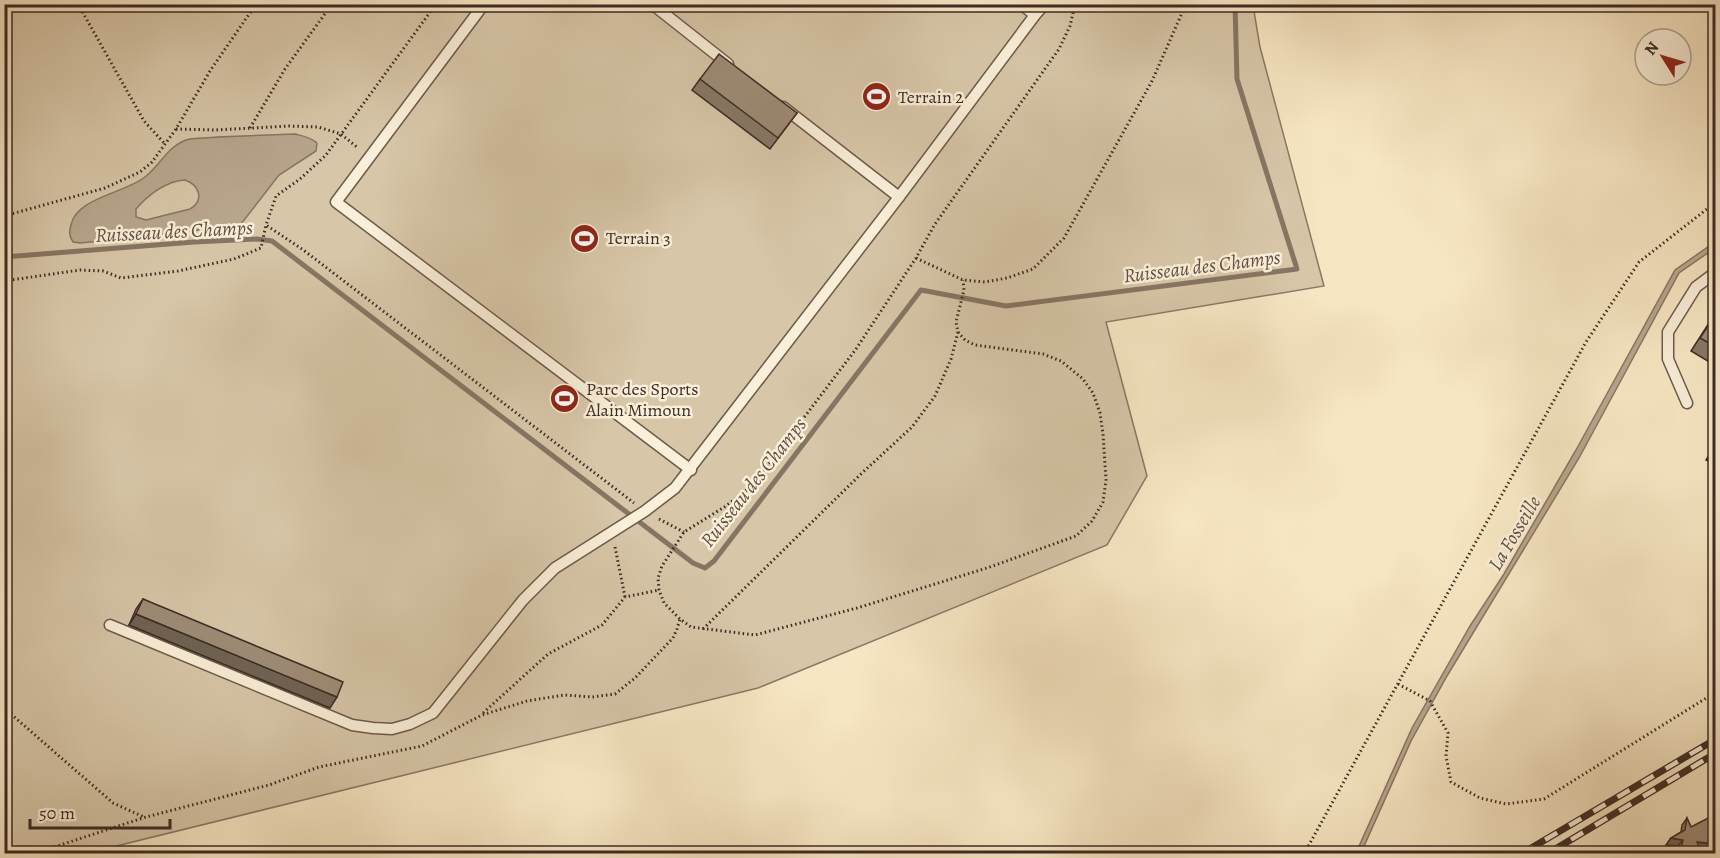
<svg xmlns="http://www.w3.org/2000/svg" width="1720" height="858" viewBox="0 0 1720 858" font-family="Alegreya,serif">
<rect width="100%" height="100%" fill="#f7e6c3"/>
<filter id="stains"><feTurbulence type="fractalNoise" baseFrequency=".00333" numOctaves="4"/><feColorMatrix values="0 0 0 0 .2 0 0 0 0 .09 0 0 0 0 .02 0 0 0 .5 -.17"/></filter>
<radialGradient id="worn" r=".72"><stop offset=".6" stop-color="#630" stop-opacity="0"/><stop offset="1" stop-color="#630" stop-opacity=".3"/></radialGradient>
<polygon fill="#d7c6a8" stroke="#8a7866" stroke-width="1.5" points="5,5 1253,5 1260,47 1324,286 1106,322 1147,476 1107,545 758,688 88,853 5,854"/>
<g fill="#b8a68d" stroke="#877563" stroke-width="1.5" fill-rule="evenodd">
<path d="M 295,134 C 303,136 311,137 317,143 L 316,151 L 279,175 L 241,224 L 155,236 L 80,243 L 73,242 C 69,236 69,232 71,225 C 76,198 125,193 145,177 C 161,165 168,144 190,139 C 198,138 208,138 217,137 C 243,136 269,135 295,134 ZM 185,180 C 199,185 205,200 190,209 L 146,220 L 136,217 L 136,209 C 148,195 166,181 185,180 Z"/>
<polygon points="1715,242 1715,248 1679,273 1579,458 1447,676 1411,741 1361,853 1356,853 1412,728 1470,626 1504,574 1576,450 1675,270"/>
</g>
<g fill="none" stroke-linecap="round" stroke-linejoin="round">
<polyline stroke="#877563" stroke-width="5" points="4,257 194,242 257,239 272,241 693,563 705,568 714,561 921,290 1006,306 1297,269 1237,79 1235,4"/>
<defs>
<g id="lane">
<polyline points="484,4 336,202 691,470"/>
<polyline points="652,4 728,64"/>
<polyline points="1021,4 1035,15"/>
<polyline points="783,107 899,197"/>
<polyline points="1687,403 1668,359 1668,332 1696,287 1716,272"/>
<polyline points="110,625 352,725 373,728 392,729 410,724 433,713 523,600 555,568 645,511 675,488 899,197 1035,15 1045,4"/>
</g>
</defs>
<use href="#lane" stroke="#6c5a4c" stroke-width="13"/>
<g stroke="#3d2b25" stroke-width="3" stroke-dasharray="1.5 3" stroke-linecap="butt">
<polyline points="78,4 144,121 165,144"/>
<polyline points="436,4 326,155 300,179 276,196 266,225 302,249 634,503"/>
<polyline points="250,128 285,69 332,4"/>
<polyline points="176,129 215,130 289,126 318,127 341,134 358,148"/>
<polyline points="4,216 105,188 140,172 152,162 176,129 210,71 256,4"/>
<polyline points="916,258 963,280 985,282 1007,278 1033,269 1064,238 1152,81 1186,4"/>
<polyline points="4,281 80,270 103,271 121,278 178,271 234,259 261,248 266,225"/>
<polyline points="958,332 965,340 975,345 1043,354 1061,361 1083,379 1093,393 1100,413 1103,434 1106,480 1103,502 1092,521 1076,536 987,568 857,608 755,635 691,627 680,619 664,603 659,590 658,578 662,566 684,532 726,506 752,486 856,349 916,258 935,224 1059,49 1070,26 1075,4"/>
<polyline points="659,519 684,532"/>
<polyline points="615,547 625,597"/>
<polyline points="703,629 862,473 912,427 935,396 951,359 958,332 956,322 964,290 963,280"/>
<polyline points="1398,684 1430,701 1448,733 1446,756 1451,782 1480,798 1506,804 1544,799 1716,692"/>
<polyline points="4,708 113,803 144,817"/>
<polyline points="483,713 548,654 602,625 625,597 659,590"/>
<polyline points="33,854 146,817 269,785 319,767 422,746 482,715 527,701 564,695 592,697 615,694 635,678 673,638 677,629 680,619"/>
<polyline points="1304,854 1586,342 1639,262 1716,202"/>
</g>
<use href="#lane" stroke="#faefd8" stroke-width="10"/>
<defs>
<g id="rail">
<polyline points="1521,854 1716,739"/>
<polyline points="1547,854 1716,753"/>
</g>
</defs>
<use href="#rail" stroke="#3d2b25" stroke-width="7"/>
<use href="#rail" stroke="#faefd8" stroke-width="4.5" stroke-dasharray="14" stroke-linecap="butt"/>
</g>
<g fill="#887866" stroke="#3d2b25" stroke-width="1.5">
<polygon points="700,79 797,113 770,149 692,90"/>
<polygon points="1716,312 1716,366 1691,351"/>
<polygon points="1716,444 1716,465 1706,460"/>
<polygon points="143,599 330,708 129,625 136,609"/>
<polygon points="1687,818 1691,827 1716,845 1711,851 1700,849 1700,854 1677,854 1678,846 1666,845 1671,838 1681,832 1682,825"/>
</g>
<g fill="#6f6253" stroke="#3d2b25" stroke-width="1.5">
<polygon points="136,614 337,697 330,708 129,625"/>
<polygon points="1671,838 1683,840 1678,846 1666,845"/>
<polygon points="1697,842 1716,845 1711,851 1692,848"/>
<polygon points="1681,849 1701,852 1700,854 1678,854"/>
</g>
<g fill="#9e8c77" stroke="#3d2b25" stroke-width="1.5">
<polygon points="719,54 797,113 778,138 700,79"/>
<polygon points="1716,314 1716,347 1700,338"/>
<polygon points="1716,446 1716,455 1711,453"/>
<polygon points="143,599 343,682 337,697 136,614"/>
<polygon points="1716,814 1716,844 1697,842 1701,852 1681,849 1683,840 1671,838 1685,830 1687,818 1691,827"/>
</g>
<defs>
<symbol id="stadium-disc" viewBox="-11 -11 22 22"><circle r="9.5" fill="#8f2418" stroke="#faefd8"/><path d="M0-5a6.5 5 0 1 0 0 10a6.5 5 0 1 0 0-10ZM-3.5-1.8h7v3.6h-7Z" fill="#fff"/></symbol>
</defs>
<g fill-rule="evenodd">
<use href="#stadium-disc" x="860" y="80" width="33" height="33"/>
<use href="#stadium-disc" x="568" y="222" width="33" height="33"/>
<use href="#stadium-disc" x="548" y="382" width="33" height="33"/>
</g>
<g text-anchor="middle" stroke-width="5" stroke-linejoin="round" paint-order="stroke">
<g font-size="18" fill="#3d2b25" stroke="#faefd8" text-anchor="start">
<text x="898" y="103">Terrain 2</text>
<text x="606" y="244">Terrain 3</text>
<text x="586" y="395">Parc des Sports<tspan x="586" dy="21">Alain Mimoun</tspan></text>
</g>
<g font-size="20" font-style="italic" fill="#625044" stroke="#faefd8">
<text transform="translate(174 231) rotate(-3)" y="7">Ruisseau des Champs</text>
<text transform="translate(1202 266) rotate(-7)" y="7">Ruisseau des Champs</text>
<text transform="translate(753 482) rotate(-52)" y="7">Ruisseau des Champs</text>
<text transform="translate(1514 533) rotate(-59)" y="7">La Fosseille</text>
</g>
</g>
<rect width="1720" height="858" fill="none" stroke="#f7e6c3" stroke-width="24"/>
<rect x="6" y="6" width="1708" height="846" fill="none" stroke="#3d2b25" stroke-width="3"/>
<rect x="12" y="12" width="1696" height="834" fill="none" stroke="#3d2b25" stroke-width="1.5"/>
<g transform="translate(1663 57) rotate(307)"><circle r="28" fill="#faefd8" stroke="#aea190" stroke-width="1.5"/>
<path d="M0-4.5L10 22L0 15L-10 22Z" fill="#8f2418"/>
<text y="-9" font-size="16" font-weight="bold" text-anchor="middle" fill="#3d2b25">N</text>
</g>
<path d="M30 819v9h140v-9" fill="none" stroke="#3d2b25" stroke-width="3"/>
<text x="39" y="819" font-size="18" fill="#3d2b25" stroke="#faefd8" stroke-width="4.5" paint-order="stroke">50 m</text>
<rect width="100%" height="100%" filter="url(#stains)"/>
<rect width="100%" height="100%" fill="url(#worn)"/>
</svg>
